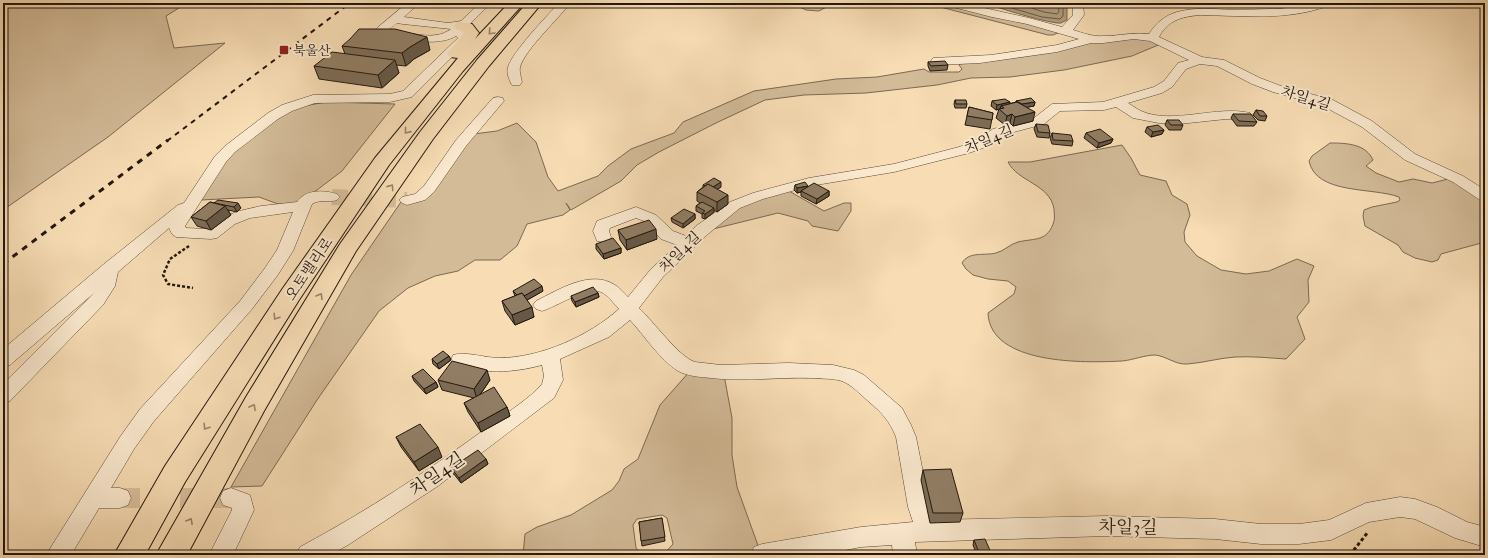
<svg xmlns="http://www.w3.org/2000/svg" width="1488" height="558" viewBox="0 0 1488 558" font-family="'IM FELL Double Pica','Noto Serif KR',serif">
<rect width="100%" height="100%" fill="#f7dcb4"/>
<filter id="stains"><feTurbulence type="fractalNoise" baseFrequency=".005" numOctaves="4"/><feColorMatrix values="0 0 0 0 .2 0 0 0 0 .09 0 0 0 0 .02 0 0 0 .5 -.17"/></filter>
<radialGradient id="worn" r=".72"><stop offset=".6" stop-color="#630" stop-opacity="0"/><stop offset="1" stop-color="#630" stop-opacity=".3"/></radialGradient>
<g fill="#d3bb98" stroke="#7b6952">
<polygon points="3,3 187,3 166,16 174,48 225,43 108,137 3,210"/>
<polygon points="791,3 834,3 819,11 806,10"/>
<polygon points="925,3 946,3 1060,32 1053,35 1048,35"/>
<polygon points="1136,37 1163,43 1132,56 1064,70 1010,77 971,78 937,85 866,93 804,95 765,100 716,123 659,152 637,165 621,181 571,210 566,203 570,210 563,215 527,224 517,246 500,260 475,260 458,271 435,276 408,288 379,311 317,400 262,486 231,487 351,275 401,202 410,202 473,134 497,131 517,123 536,142 548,177 558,191 598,176 608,166 631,149 674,133 683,122 754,91 836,79 877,77 924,69 929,72 959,72 962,69 959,65 960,64 1070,48 1082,45 1087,42"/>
<polygon points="326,102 395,104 342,171 317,190 305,197 300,204 278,204 259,197 201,200 226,161 244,142 285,113 304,106"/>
<path d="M 1330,143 C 1347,143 1366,144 1373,160 L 1366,166 L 1376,173 L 1399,182 L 1413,179 L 1432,183 L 1452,178 L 1485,199 L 1485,242 L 1441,254 L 1438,260 L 1432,262 L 1415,258 L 1403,252 L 1398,245 L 1365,226 L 1363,216 L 1364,210 L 1372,207 L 1397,202 L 1400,200 L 1399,197 C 1373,187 1316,195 1309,161 L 1312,156 Z"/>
<path d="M 1122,145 L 1131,158 L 1140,175 L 1166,181 L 1172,195 L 1187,204 L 1190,215 L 1184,232 L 1185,242 L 1197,256 L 1221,270 L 1246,274 L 1269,271 L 1297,259 L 1314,266 L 1308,280 L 1309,302 L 1297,317 L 1305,339 L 1286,359 C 1270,358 1252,356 1235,357 C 1219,358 1203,363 1187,364 C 1176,365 1166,356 1155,355 C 1145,355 1133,360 1122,361 C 1085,363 990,365 988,313 L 1014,294 L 1016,287 L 1008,281 L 988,279 L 973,275 L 966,269 L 962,263 C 969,251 984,256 996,253 C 1004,251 1010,244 1018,242 C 1035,238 1048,242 1054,221 C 1055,217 1054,213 1054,209 C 1050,184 1018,182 1008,162 L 1030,162 Z"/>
<polygon points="789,191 824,211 844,203 851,203 851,211 838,231 812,226 808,221 778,213 705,231 734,210 759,199"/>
<polygon points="690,371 724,375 732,418 732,455 737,487 760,551 742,555 663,555 673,544 667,518 662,515 637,519 633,525 636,548 642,555 523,555 525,534 537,527 571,515 612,490 619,481 624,469 638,459 660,405"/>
</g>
<path fill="#af997b" stroke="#77654f" d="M 986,3 L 1067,3 L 1067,20 C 1065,21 1063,22 1061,23 C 1054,25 994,7 986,3 Z"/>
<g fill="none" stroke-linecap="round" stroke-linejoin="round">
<g stroke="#695844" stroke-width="1">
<polyline points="995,3 1042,17 1060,19 1063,16 1063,3"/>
<polyline points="1016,3 1044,12 1057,14 1059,12 1058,3"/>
</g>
<polyline stroke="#d7be9b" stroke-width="16" stroke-dasharray="16 8" stroke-linecap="butt" points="332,197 407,200"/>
<polyline stroke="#d7be9b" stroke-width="20" stroke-dasharray="20 10" stroke-linecap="butt" points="120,498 231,498"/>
<defs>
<g id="minor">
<path d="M 407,3 L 419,3 L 404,17 L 448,23 L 461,21 L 480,3 L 491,3 L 463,31 L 468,33 L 470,35 L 468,41 L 412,97 L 390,102 L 315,103 L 292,111 L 278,119 L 235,152 L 226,162 L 185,226 L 186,228 L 208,229 L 224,217 L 239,211 L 261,206 L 297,202 C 306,189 324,190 337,194 L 340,197 L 337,200 C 328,203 320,199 312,204 L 293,251 L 277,276 L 252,309 L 154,421 L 134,449 L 111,488 L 120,488 L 128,491 L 131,498 L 128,505 L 120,508 L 99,508 L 71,555 L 46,555 L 120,437 L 140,409 L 240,301 L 265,268 L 277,250 L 293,212 L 250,218 L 235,224 L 217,238 L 211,239 L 176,237 L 172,234 L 169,228 L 118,272 L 115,286 L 103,305 L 10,401 L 3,404 L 3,384 L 94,293 L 10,365 L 3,367 L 3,349 L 104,264 L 178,205 L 184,203 L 215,156 L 225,146 L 268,113 L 282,105 L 313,95 L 390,94 L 403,91 L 458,38 L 456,36 C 436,48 398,39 377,32 L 375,30 L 377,28 ZM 397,23 L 403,24 L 451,29 C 434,42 409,32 389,29 Z"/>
<path d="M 559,3 L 570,3 C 558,20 526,48 520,67 C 519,72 521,77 522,82 L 520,85 L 512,85 C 509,80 506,72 508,67 C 513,51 547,16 559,3 Z"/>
<path d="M 944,3 L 962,3 L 1029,18 L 1062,27 L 1073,15 L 1073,3 L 1083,3 L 1084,15 L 1073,30 C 1083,33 1093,37 1104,36 C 1119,36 1133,32 1149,34 C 1156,23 1164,16 1177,12 C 1195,7 1214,9 1232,10 C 1247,10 1261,9 1275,9 C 1294,8 1312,3 1330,3 C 1326,8 1317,9 1311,11 C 1286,17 1259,17 1234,16 C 1217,16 1199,13 1182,18 C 1172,21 1164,27 1159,37 L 1202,57 L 1224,60 L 1260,78 L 1281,86 L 1333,100 L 1372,121 L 1415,154 L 1463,176 L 1485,190 L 1485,202 L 1480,200 L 1453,182 L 1405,160 L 1362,127 L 1323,106 L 1273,92 L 1252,84 L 1217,66 L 1200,64 L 1186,69 L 1172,87 L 1162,93 L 1128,103 C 1133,106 1137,109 1141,111 C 1172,125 1217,105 1250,113 L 1252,116 L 1250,119 L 1226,119 L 1179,124 L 1159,123 L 1133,118 L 1116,107 L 1104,110 L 1060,111 L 1044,124 L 1003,135 L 983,148 L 969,153 L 894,172 L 810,186 L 763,199 L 740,208 L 708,234 L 663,277 L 639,308 C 653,321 679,357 695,362 L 721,365 L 789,363 L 833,365 L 854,370 L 864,375 L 902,408 L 911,425 L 916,437 L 930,507 L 935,520 L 1107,516 L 1215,519 L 1261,524 L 1299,524 L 1329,520 L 1366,503 L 1400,497 L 1415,499 L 1437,507 L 1467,522 L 1485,527 L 1485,547 L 1455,538 L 1415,519 L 1400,517 L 1369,522 L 1331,540 L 1299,544 L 1261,544 L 1215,539 L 1107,536 L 915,542 L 917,555 L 893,555 L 892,545 L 861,547 L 820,555 L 750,555 L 754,547 L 762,544 L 861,527 L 913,522 L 908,507 L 896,437 C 889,420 882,413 868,401 C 860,394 852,385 842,381 C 832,378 821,379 811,378 C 778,377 744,382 711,378 C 700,377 687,376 678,371 C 660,360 644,335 630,320 L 609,337 L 560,359 L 563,380 L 554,398 L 438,486 L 348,545 L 330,555 L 296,555 L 300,547 C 367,511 431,469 492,424 C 505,414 533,396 542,384 L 544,376 L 542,365 C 513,373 483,374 453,365 L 451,360 L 453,355 C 466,351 485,358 499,358 C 540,358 589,336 619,309 C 614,304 608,295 601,292 C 587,286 556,307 542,311 L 536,309 L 533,305 L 536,301 C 558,290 591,269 615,285 C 620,288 624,293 628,297 L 651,269 L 677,245 L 661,239 L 644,221 L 636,218 L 610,228 L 609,231 L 611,237 L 609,241 L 603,242 L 597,241 L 593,231 L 597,221 L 636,207 L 656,215 L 673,231 L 686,236 L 696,226 L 730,202 L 753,193 L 809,178 L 894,164 L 959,147 L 973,142 L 993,129 L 1034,118 L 1052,104 L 1103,102 L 1154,87 L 1164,81 L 1178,63 L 1189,60 L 1150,41 L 1134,39 L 1103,43 L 1091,43 L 1057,52 L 980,63 L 937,65 L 933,64 L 931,61 L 933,58 L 991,55 L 1057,45 L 1079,39 L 1027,24 L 992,17 L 945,5 Z"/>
<polygon points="498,97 503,98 504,101 466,146 434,192 425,200 407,205 402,203 399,200 402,197 415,194 424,186 456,140 493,98"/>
<polygon points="231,488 250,495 254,510 233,555 209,555 232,510 232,508 223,505 220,498 223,491"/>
</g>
<g id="highway">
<polygon points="509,3 524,3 463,71 389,165 299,300 185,482 145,555 114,555 165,466 283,288 375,158 458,58 450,57 447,54 464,33 462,31 456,29 454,26 456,23 461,22 472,24 479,33 475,39"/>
<polygon points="527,3 542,3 489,66 433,139 356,251 264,411 187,555 156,555 246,397 340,244 420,132 477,60"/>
</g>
</defs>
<use href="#minor" stroke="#584837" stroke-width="1"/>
<use href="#highway" stroke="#23170d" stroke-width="2"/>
<polyline stroke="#23170d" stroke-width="2.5" stroke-dasharray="3 2" stroke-linecap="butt" points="189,246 170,259 163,275 168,284 193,288"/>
<polyline stroke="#23170d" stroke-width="3" stroke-dasharray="3.5 2.5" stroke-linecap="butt" points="1350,555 1368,532"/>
<use href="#minor" fill="#fae8ce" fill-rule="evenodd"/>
<use href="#highway" fill="#f7dcb4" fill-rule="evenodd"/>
<polyline stroke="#23170d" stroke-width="2" stroke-dasharray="5 5" stroke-linecap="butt" points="167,141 350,3"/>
<polyline stroke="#23170d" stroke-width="3" stroke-dasharray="6 6" stroke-linecap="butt" points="3,264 168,140"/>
</g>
<g fill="#7d6c56" stroke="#23170d">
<polygon points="342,46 430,50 414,59 406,66 396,65 399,73 382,88 319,79 314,66 345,54"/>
<polygon points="928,62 948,65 947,70 930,71 928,66"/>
<polygon points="955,100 967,104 966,108 955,108 954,104"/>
<polygon points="992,101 1010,102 1009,104 1016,102 1016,101 1035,102 1034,106 1027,107 1033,121 1013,126 1010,123 1005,125 996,118 999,109 996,110 991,106"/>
<polygon points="969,107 993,113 990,129 965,125"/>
<polygon points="1256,110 1267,116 1265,121 1258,120 1253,115"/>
<polygon points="1233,114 1257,122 1254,126 1237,126 1231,118"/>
<polygon points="1167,120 1183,125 1181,130 1169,130 1165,125"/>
<polygon points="1036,124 1050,133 1049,138 1037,137 1034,129"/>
<polygon points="1147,127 1164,130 1162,134 1151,137 1145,132"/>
<polygon points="1052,133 1073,141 1072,146 1052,144 1050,138"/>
<polygon points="1086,133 1113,139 1111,143 1097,148 1084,138"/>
<polygon points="703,185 721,187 717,189 728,204 717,212 714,210 714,212 705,219 702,218 702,214 696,211 696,206 700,203 697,201 697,192 703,187"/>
<polygon points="795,185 808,186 808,187 829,191 829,196 816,204 801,196 801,192 797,193 794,190"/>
<polygon points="210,202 241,208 237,212 228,210 231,215 211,230 197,226 191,217"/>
<polygon points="695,214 695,219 683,228 672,222 671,218"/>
<polygon points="618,230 657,239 627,250 620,240"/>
<polygon points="596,244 621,248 621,253 604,259 596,249"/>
<polygon points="513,291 543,291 527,300 534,317 515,325 505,311 502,301 515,296"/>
<polygon points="598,293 599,297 576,307 572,301 571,296"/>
<polygon points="449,356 451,360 439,369 433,364 432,359"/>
<polygon points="412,376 436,382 438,387 426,394 414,381"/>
<polygon points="438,380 490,380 480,395 507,407 510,416 481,432 468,412 464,403 474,398 442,390"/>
<polygon points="396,437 442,457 419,471 401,447"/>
<polygon points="486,459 488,464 461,483 453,473 451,468"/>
<polygon points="923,470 963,513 960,522 930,523 921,480"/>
<polygon points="662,518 665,541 642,546 639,522"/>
<polygon points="974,540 992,555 977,555 973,545"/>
</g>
<g fill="#665846" stroke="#23170d">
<polygon points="427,37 430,50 414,59 406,66 402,53 410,47"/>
<polygon points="395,60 399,73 382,88 378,75"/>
<polygon points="1010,102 1009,107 1001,106 1000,109 996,110 997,105"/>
<polygon points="1035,102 1034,106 1019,109 1020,104"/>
<polygon points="1035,112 1033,121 1013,126 1015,117"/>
<polygon points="1012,114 1010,123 1005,125 1007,116"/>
<polygon points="1164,130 1162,134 1151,137 1153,132"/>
<polygon points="1113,139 1111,143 1097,148 1099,143"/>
<polygon points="721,182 721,187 710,194 710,189"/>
<polygon points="808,186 807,190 801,191 801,192 797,193 797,188"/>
<polygon points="829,191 829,196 816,204 817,199"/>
<polygon points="728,195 728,204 717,212 717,202"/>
<polygon points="238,203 241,208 237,212 234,207"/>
<polygon points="225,206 231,215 211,230 206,221"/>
<polygon points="714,208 714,212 705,219 705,214"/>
<polygon points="695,214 695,219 683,228 683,224"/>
<polygon points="656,229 657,239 627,250 626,240"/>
<polygon points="621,248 621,253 604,259 603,254"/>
<polygon points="542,286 543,291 522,303 520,298"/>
<polygon points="598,293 599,297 576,307 575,302"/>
<polygon points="532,307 534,317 515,325 512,315"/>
<polygon points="449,356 451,360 439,369 437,364"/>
<polygon points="487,370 490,380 477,399 474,389"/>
<polygon points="436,382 438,387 426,394 424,389"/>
<polygon points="507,407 510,416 481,432 478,423"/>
<polygon points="438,447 442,457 419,471 414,462"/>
<polygon points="486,459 488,464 461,483 459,478"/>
</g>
<g fill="#917d64" stroke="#23170d">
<polygon points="359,29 395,29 427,37 410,47 402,53 342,46 350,39"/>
<polygon points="332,52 395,60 378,75 314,66"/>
<polygon points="945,61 948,65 931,66 928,62"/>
<polygon points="1031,98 1035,102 1022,104 1016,101"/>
<polygon points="1005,99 1010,102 997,105 992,101"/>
<polygon points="955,100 966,100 967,104 956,104"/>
<polygon points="1017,102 1035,112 1015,117 1012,114 1007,116 999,109 1004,108 1001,106"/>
<polygon points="969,107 993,113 992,120 967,116"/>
<polygon points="1256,110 1263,111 1267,116 1260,116"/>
<polygon points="1233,114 1251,114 1257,122 1239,121"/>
<polygon points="1167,120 1179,120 1183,125 1171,125"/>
<polygon points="1036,124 1048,125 1050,133 1038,132"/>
<polygon points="1158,125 1164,130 1153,132 1147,127"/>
<polygon points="1100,129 1113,139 1099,143 1086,133"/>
<polygon points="1052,133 1071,135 1073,141 1053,140"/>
<polygon points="714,178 721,182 713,187 708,184 705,186 703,185"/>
<polygon points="805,182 808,186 797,188 795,185"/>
<polygon points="814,183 829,191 817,199 801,191"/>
<polygon points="708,184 728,195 717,202 697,192"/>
<polygon points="218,200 238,203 234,207 214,203"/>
<polygon points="210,202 225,206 206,221 191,217"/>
<polygon points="702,202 714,208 705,214 702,213 705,211 696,206"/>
<polygon points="684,209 695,214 683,224 671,218"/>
<polygon points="649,220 656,229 626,240 618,230"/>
<polygon points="613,238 621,248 603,254 596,244"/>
<polygon points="534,279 542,286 524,296 522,293 517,295 513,291"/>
<polygon points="593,287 598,293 575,302 571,296"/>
<polygon points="522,293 532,307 512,315 502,301"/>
<polygon points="443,351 449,356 437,364 432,359"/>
<polygon points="452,361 487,370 474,389 438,380"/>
<polygon points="423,369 436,382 424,389 412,376"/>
<polygon points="494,387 507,407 478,423 464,403"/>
<polygon points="420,424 438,447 414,462 396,437"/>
<polygon points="478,450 486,459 459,478 451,468"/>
<polygon points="951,469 963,513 933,513 923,470"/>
<polygon points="662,518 665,537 641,541 639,522"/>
<polygon points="985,539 992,555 980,555 974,540"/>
</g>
<defs><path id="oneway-chevron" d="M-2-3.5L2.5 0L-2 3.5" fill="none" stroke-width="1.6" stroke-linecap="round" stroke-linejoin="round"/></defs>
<g stroke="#988369">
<use href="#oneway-chevron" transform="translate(491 32) rotate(133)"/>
<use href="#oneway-chevron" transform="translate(407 131) rotate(129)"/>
<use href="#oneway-chevron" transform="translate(391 187) rotate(-55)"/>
<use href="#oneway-chevron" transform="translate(320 296) rotate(-59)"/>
<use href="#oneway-chevron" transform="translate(276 317) rotate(123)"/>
<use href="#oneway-chevron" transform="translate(253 407) rotate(-61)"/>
<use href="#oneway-chevron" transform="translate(206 427) rotate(123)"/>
<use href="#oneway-chevron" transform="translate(190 521) rotate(-61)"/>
</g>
<rect fill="#8f2418" stroke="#fae8ce" stroke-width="1.5" x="279" y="45" width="10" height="10" rx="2"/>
<g text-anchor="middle" stroke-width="4" stroke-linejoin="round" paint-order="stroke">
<g font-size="13" fill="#23170d" stroke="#fae8ce" text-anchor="start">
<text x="293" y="55">북울산</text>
</g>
<g font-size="15" fill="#23170d" stroke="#fae8ce">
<text transform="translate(1306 98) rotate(17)" y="5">차일4길</text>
<text transform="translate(989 139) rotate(-23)" y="5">차일4길</text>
<text transform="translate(680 252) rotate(-44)" y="5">차일4길</text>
<text transform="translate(309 269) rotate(-56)" y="5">오토밸리로</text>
</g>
<g font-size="18" fill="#23170d" stroke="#fae8ce">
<text transform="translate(437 474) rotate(-35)" y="6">차일4길</text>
<text transform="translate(1128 527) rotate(1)" y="6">차일3길</text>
</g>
</g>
<rect width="1488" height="558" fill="none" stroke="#f7dcb4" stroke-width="16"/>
<rect x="4" y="4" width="1480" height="550" fill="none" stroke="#23170d" stroke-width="2"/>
<rect x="8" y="8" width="1472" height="542" fill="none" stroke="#23170d"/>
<rect width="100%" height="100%" filter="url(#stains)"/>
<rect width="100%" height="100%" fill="url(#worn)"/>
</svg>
